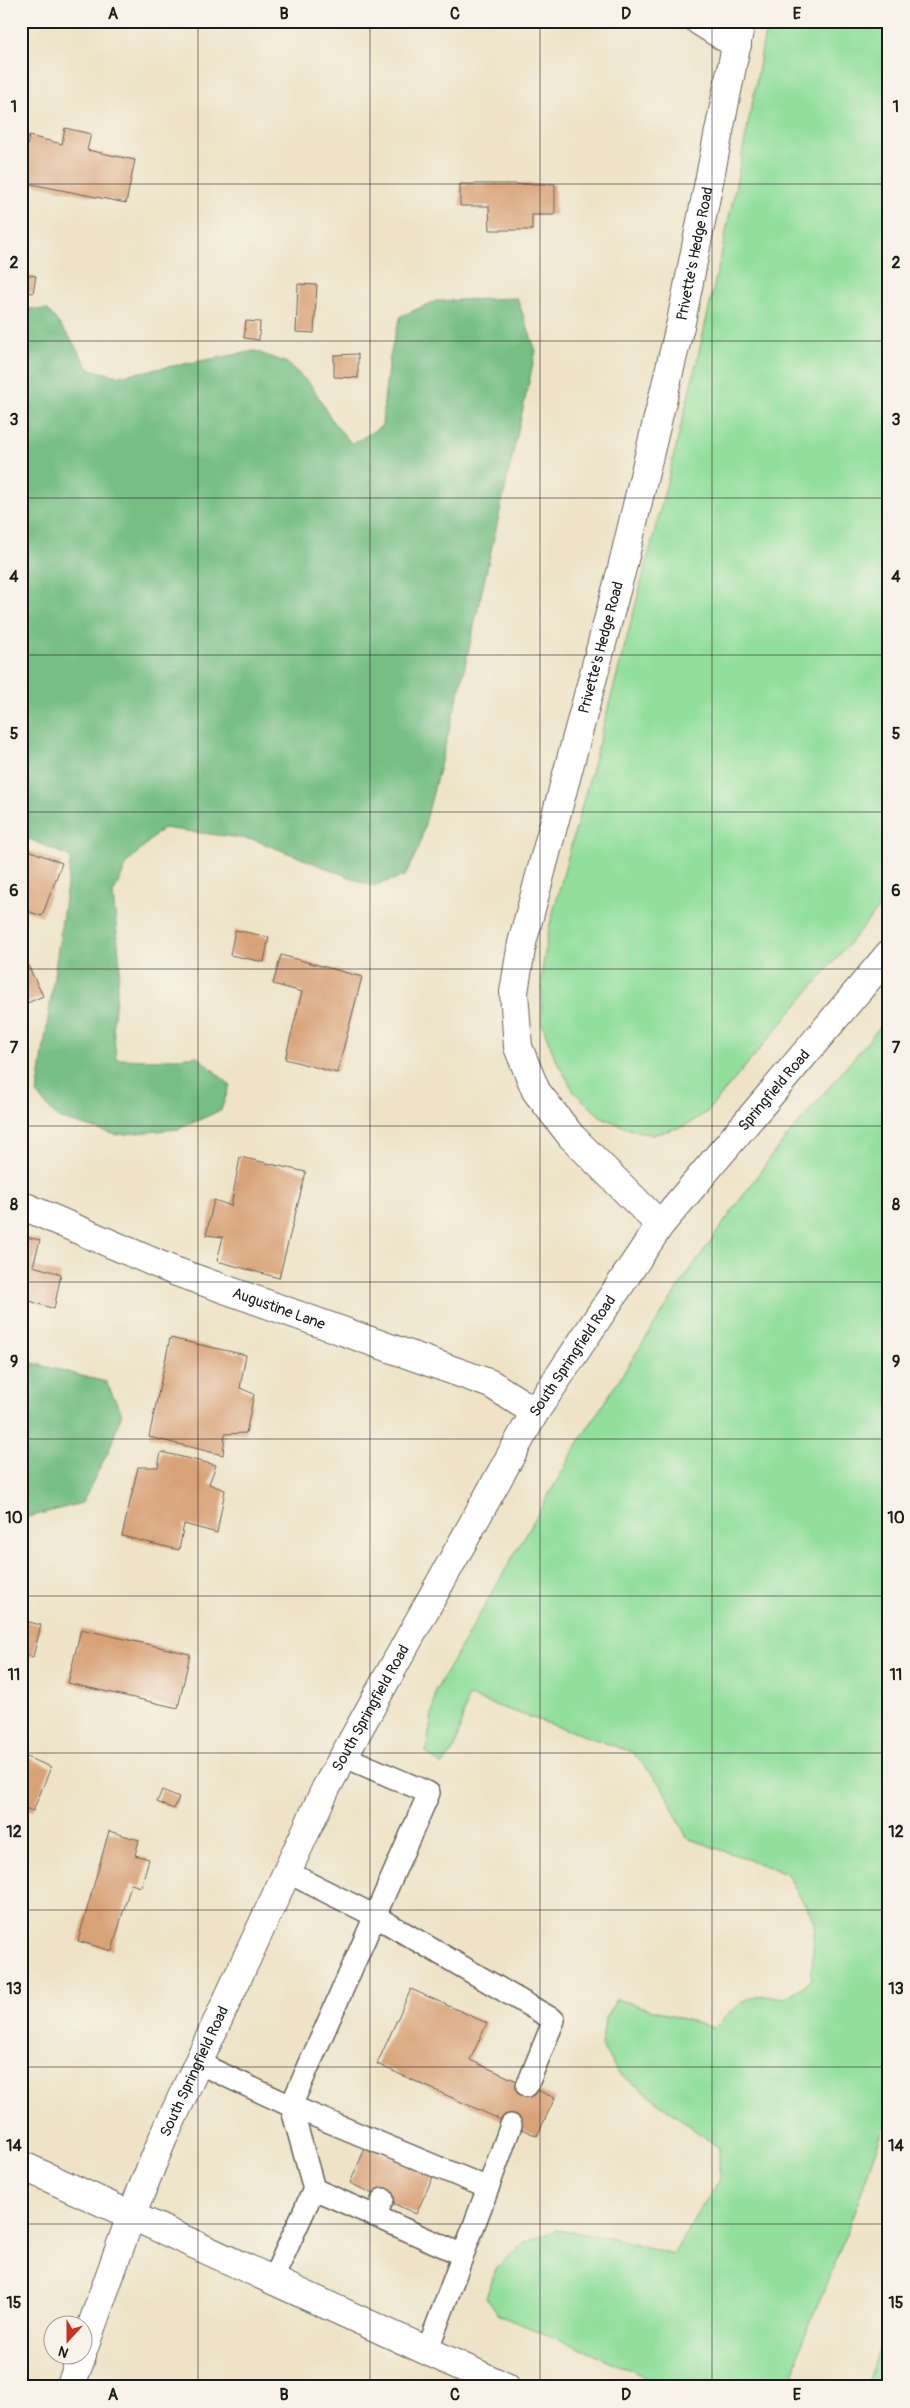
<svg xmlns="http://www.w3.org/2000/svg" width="910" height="2408" viewBox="0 0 910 2408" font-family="Pangolin,sans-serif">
<rect width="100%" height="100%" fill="#f7f3e8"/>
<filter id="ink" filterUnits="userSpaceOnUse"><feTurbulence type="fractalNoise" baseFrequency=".02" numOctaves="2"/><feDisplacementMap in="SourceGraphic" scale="10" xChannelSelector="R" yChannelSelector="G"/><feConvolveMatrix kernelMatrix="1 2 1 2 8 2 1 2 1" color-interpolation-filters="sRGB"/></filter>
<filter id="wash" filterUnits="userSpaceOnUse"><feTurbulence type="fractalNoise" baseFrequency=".0096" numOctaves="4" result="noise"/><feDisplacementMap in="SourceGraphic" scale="20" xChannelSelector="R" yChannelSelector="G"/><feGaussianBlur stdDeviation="1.12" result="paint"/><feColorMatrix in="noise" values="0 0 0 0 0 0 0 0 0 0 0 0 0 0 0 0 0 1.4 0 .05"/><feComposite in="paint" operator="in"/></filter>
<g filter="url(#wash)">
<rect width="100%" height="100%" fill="#eee3c7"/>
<g fill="#92df9c" stroke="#577e5c">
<path d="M 767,21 L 889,21 L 889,896 L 707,1112 L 685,1126 L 652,1135 L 629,1129 L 600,1116 L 574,1092 L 555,1058 L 542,1024 L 542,972 L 549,928 C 629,629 715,326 767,21 Z"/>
<path d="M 889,1016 L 889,2112 L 843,2244 L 802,2342 L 794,2374 L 804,2387 L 668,2387 L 590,2352 L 498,2315 L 486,2297 L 497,2267 L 524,2243 L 557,2230 L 606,2237 L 673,2255 L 697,2214 L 719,2181 L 719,2148 L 618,2072 L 601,2046 L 605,2021 L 616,1999 L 714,2028 C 741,2002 745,1992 785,1998 L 811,1981 L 815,1921 L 786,1873 L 687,1838 L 661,1785 L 632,1752 L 468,1696 L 455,1748 L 442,1766 L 426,1752 L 436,1690 L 582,1437 L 688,1273 L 772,1155 Z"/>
<polygon points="883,2336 889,2339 889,2387 867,2387"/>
</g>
<g fill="#75be84" stroke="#486d50">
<path d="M 517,298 L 536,351 L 461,684 L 419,847 L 405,876 L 372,886 L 255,840 L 163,828 L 128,862 L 113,894 L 120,964 L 113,1025 L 116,1059 L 154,1060 L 197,1056 L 230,1085 L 221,1110 L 179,1129 L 116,1135 L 58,1118 L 37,1095 L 71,857 L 29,839 L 21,846 L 21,308 L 48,310 L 70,338 L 89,369 L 118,376 L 255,351 L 287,363 L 312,386 L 333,422 L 352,444 L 382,426 C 385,388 388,352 401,316 L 436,301 Z"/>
<polygon points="21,1360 106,1382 122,1413 109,1450 82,1503 21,1519"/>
</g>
<g id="blocks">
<g fill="#d8a277">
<polygon points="65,128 91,134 87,150 135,160 126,203 21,182 29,136 62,144"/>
<polygon points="460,184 555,184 555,215 532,215 532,230 490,230 489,206 460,206"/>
<polygon points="21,274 36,276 33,293 21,291"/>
<polygon points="298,284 317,285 314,333 296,332"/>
<polygon points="246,321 260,322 259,340 244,338"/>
<polygon points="358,354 358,378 334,377 334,355"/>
<polygon points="28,850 62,863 42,916 21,909 21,867"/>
<polygon points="235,930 269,937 264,962 230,955"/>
<polygon points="21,951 43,996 21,1006"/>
<polygon points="281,955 362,977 337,1073 285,1059 302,992 273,984"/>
<polygon points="240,1157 306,1172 279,1278 217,1261 223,1237 206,1235 214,1200 231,1206"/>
<polygon points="21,1236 40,1240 33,1266 61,1274 54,1309 24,1299 21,1310"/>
<polygon points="170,1338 246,1355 240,1388 254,1394 246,1433 225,1434 223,1455 149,1437"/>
<polygon points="161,1452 216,1465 209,1484 225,1490 217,1533 184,1524 179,1550 122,1536 138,1467 158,1467"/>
<polygon points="21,1620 41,1625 33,1657 21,1654"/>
<polygon points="81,1629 190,1654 178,1708 68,1683"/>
<polygon points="21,1755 51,1767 33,1811 21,1806"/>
<polygon points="162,1790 179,1797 174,1809 157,1802"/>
<polygon points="109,1831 139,1840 135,1855 149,1859 141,1887 131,1884 112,1951 78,1941"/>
<polygon points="411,1989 487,2023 470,2060 555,2098 537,2136 377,2064"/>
<polygon points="366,2146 433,2177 416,2214 350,2183"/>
</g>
</g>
</g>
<g filter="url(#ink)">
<use href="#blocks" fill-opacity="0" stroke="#666258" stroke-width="1"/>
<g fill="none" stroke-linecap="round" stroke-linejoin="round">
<defs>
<g id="lane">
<polyline points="287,1872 375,1916 429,1793 343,1756"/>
<polyline points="198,2063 291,2106 375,1916 554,2020 527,2086"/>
<polyline points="291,2106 488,2188 427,2351"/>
<polyline points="291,2106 314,2189"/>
<polyline points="488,2188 511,2125"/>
<polyline points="375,2216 383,2199"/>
<polyline points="272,2281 314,2189 463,2255"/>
</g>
<g id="street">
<polyline points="699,21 737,45"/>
<path id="s1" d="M 21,1205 L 174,1271 L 491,1384 L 535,1412"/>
<path id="s2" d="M 660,1225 L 571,1136 L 536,1091 L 518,1047 L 514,992 L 522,943 L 622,568 L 681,322 L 741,21"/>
<polyline points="82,2353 131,2216"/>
<polyline points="70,2387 82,2356"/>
</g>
<g id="secondary">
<path id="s3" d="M 131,2216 L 163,2138 L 326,1788 L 535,1412 L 660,1225 L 889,954"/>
</g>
<polyline id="primary" points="21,2165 506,2387"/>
</defs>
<use href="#lane" stroke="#666258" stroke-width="24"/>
<use href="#street" stroke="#666258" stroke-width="30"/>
<use href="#secondary" stroke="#666258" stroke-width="30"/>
<use href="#primary" stroke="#666258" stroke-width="30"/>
<use href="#lane" stroke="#fff" stroke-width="21"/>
<use href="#street" stroke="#fff" stroke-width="28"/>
<use href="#secondary" stroke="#fff" stroke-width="28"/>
<use href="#primary" stroke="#fff" stroke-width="28"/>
</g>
</g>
<path fill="none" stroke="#1c1c1c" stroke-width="1" stroke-opacity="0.55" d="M 198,21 L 198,2387M 370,21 L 370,2387M 540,21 L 540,2387M 712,21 L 712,2387M 21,184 L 889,184M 21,341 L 889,341M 21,498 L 889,498M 21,655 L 889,655M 21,812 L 889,812M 21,969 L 889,969M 21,1126 L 889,1126M 21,1282 L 889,1282M 21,1439 L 889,1439M 21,1596 L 889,1596M 21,1753 L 889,1753M 21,1910 L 889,1910M 21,2067 L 889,2067M 21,2224 L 889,2224"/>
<g text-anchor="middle" stroke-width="4" stroke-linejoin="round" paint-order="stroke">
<g font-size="15" fill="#1c1c1c" stroke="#f7f3e8">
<text dy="5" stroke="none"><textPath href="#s2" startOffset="1046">Privette's Hedge Road</textPath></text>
<text dy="5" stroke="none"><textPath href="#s2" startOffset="641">Privette's Hedge Road</textPath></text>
<text dy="5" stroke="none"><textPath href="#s3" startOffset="1302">Springfield Road</textPath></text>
<text dy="5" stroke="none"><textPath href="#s1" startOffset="278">Augustine Lane</textPath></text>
<text dy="5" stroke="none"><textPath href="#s3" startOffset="968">South Springfield Road</textPath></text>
<text dy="5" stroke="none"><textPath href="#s3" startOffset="562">South Springfield Road</textPath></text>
<text dy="5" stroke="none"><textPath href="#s3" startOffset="158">South Springfield Road</textPath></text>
</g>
</g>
<rect width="910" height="2408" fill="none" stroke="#f7f3e8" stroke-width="55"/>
<g transform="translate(68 2340) rotate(201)"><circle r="24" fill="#f7f3e8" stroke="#9f9d96"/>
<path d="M0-4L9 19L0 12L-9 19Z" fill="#c8321e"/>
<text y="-8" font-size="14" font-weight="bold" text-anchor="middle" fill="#1c1c1c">N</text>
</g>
<rect x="28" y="28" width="854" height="2352" fill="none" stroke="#1c1c1c" stroke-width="2"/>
<g font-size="16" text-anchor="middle" font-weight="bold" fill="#1c1c1c">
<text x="113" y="19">A</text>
<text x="284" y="19">B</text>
<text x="455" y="19">C</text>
<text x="626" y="19">D</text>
<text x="797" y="19">E</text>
<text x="14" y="112">1</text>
<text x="896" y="112">1</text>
<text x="14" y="268">2</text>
<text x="896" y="268">2</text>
<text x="14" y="425">3</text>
<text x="896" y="425">3</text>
<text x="14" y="582">4</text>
<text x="896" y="582">4</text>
<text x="14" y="739">5</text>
<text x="896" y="739">5</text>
<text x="14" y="896">6</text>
<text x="896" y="896">6</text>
<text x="14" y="1053">7</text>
<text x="896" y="1053">7</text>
<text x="14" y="1210">8</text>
<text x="896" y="1210">8</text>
<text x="14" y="1367">9</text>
<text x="896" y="1367">9</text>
<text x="14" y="1523">10</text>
<text x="896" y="1523">10</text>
<text x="14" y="1680">11</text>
<text x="896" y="1680">11</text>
<text x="14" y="1837">12</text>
<text x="896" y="1837">12</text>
<text x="14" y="1994">13</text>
<text x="896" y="1994">13</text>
<text x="14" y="2151">14</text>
<text x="896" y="2151">14</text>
<text x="14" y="2308">15</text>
<text x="896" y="2308">15</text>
<text x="113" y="2400">A</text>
<text x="284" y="2400">B</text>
<text x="455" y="2400">C</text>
<text x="626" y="2400">D</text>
<text x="797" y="2400">E</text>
</g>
</svg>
